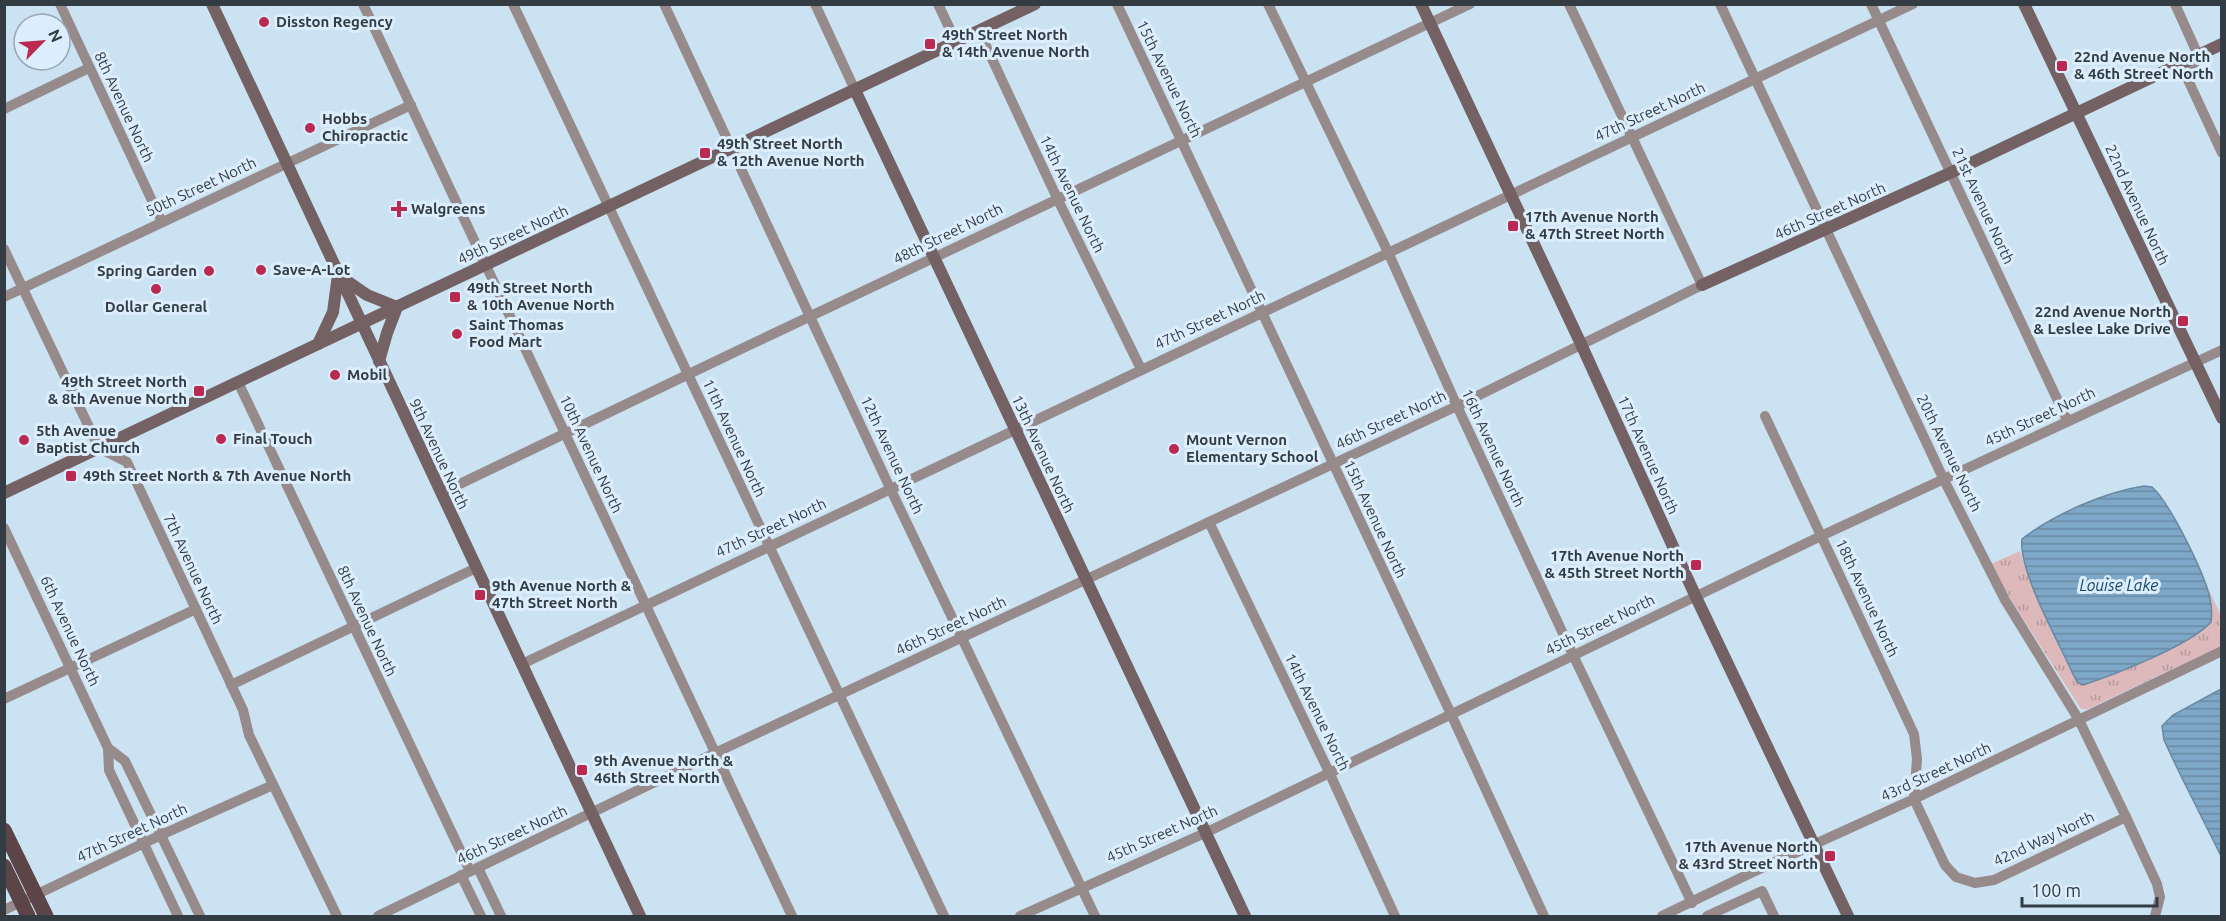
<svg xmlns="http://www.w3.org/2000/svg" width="2226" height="921" viewBox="0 0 2226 921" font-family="Ubuntu,sans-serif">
<defs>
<pattern id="grass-tufts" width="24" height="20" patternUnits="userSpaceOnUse" patternTransform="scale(1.5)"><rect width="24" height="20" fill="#deb9bc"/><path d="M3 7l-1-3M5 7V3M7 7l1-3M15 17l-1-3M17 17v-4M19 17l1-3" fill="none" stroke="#b5989a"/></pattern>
<pattern id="water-rules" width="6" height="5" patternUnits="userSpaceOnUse" patternTransform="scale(1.5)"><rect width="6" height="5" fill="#7fa8c8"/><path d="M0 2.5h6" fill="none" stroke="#698aa4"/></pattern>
</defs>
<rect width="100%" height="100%" fill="#cbe2f3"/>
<path fill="url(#grass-tufts)" d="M 2020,551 C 2033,596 2055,640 2077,682 L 2083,685 L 2155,656 L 2190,638 L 2210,598 L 2205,581 L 2221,616 L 2221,646 L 2088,709 L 2081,709 L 2014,605 L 1991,564 Z"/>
<g fill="url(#water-rules)" stroke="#6888a0" stroke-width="1.5">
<path d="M 2144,486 L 2152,487 C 2170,503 2205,574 2210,599 C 2212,607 2212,614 2211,622 C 2191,645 2114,675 2083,685 L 2077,682 L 2072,672 C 2058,641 2018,570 2022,539 C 2053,515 2104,492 2144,486 Z"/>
<polygon points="2221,689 2221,856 2179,772 2164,740 2162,726 2173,715"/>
</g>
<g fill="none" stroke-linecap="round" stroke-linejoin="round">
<g stroke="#968a8b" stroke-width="10">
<polyline points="60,4 162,222"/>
<polyline points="363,4 792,916"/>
<polyline points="513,4 944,916"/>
<polyline points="664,4 890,488 1095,916"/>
<polyline points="815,4 855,90"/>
<polyline points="938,4 956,42"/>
<polyline points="1117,4 1451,714 1544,916"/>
<polyline points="1268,4 1388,252 1457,406 1573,655 1692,903"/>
<polyline points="1720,4 1944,480 2005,600 2079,720 2126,817 2157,884 2160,897 2155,916"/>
<polyline points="1871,4 2067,420"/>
<polyline points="2175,4 2198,55 2188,80 2222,153"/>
<polyline points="979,31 1057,198 1141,369"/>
<polyline points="4,109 89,68"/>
<polyline points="4,249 99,448 127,462 243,710 249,735 337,916"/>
<polyline points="4,297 411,105"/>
<polyline points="238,382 470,871"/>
<polyline points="1765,416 1914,734 1917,759 1914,799 1945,865 1956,877 1975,883 1994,880 2126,817"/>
<path d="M 441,493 C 783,328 1126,166 1470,4"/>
<polyline points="1209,522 1329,772 1395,916"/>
<polyline points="4,528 108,748 109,770 178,916"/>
<polyline points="522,664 1913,4"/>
<polyline points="231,685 476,568"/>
<polyline points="4,699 196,609"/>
<polyline points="108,748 125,761 200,916"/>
<polyline points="478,868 501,916"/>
<polyline points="461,875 481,916"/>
<polyline points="4,910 161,835 273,785"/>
<polyline points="378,916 715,753 1457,406 1702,285 1569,4"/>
<polyline points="1020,916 1205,833 1821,536 2222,350"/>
<polyline points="1662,916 1753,872 1914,799 2222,651"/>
<polyline points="1707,916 1762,891 1774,916"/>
</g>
<g stroke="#736163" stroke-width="12">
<polyline points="212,4 640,916"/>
<polyline points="1421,4 1581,344 1695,595 1848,916"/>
<polyline points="2024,4 2222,418"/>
<polyline points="855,90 1245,916"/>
<polyline points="341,277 367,295 397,307"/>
<polyline points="1702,285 1950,173 2222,44"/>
<polyline points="318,344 333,312 338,275"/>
<polyline points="379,361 387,333 397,307"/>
<polyline points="4,493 1035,4"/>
</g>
<g stroke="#5b4548" stroke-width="15">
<polyline points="4,830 46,916"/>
<polyline points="4,866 28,916"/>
</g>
</g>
<g fill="#ba2a50" stroke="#dceefd" stroke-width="2">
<circle cx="264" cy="22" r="6"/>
<rect x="924" y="38" width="12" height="12" rx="3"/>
<rect x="2056" y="60" width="12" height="12" rx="3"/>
<circle cx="310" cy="128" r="6"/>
<rect x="699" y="147" width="12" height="12" rx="3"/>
<path d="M396 200h6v6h6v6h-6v6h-6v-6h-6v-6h6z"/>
<rect x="1507" y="220" width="12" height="12" rx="3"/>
<circle cx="261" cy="270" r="6"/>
<circle cx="209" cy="271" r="6"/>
<circle cx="156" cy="289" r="6"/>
<rect x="449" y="291" width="12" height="12" rx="3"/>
<rect x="2177" y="315" width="12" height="12" rx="3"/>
<circle cx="457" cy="334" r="6"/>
<circle cx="335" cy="375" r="6"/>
<rect x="193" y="385" width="12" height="12" rx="3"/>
<circle cx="221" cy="439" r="6"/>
<circle cx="24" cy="440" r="6"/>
<circle cx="1174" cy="449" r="6"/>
<rect x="65" y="470" width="12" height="12" rx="3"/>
<rect x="1690" y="559" width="12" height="12" rx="3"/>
<rect x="474" y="589" width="12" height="12" rx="3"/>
<rect x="576" y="764" width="12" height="12" rx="3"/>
<rect x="1824" y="850" width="12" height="12" rx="3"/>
</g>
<g text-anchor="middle" stroke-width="6" stroke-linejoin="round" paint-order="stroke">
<g font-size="15" font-weight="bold" fill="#333c43" stroke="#dceefd" text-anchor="start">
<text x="276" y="27">Disston Regency</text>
<text x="942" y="40">49th Street North<tspan x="942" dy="17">&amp; 14th Avenue North</tspan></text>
<text x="2074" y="62">22nd Avenue North<tspan x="2074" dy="17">&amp; 46th Street North</tspan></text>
<text x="322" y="124">Hobbs<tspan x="322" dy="17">Chiropractic</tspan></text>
<text x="717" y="149">49th Street North<tspan x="717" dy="17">&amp; 12th Avenue North</tspan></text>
<text x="411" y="214">Walgreens</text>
<text x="1525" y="222">17th Avenue North<tspan x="1525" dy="17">&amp; 47th Street North</tspan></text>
<text x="273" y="275">Save-A-Lot</text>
<text x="197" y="276" text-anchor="end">Spring Garden</text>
<text x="467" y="293">49th Street North<tspan x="467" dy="17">&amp; 10th Avenue North</tspan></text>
<text x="156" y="312" text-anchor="middle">Dollar General</text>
<text x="2171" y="317" text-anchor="end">22nd Avenue North<tspan x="2171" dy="17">&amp; Leslee Lake Drive</tspan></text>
<text x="469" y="330">Saint Thomas<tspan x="469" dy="17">Food Mart</tspan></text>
<text x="347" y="380">Mobil</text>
<text x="187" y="387" text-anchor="end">49th Street North<tspan x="187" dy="17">&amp; 8th Avenue North</tspan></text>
<text x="36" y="436">5th Avenue<tspan x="36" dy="17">Baptist Church</tspan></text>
<text x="233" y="444">Final Touch</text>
<text x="1186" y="445">Mount Vernon<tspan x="1186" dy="17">Elementary School</tspan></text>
<text x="83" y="481">49th Street North &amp; 7th Avenue North</text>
<text x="1684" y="561" text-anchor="end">17th Avenue North<tspan x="1684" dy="17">&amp; 45th Street North</tspan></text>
<text x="492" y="591">9th Avenue North &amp;<tspan x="492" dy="17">47th Street North</tspan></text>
<text x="594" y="766">9th Avenue North &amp;<tspan x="594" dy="17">46th Street North</tspan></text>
<text x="1818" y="852" text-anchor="end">17th Avenue North<tspan x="1818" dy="17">&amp; 43rd Street North</tspan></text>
</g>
<g font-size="15" fill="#333c43" stroke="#dceefd">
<text transform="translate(1169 79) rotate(64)" y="5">15th Avenue North</text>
<text transform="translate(124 107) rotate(65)" y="5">8th Avenue North</text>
<text transform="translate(1650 112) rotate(-25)" y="5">47th Street North</text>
<text transform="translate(201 187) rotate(-25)" y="5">50th Street North</text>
<text transform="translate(1072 194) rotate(64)" y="5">14th Avenue North</text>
<text transform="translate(2137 205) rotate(65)" y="5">22nd Avenue North</text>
<text transform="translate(1983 206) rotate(65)" y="5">21st Avenue North</text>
<text transform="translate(1830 211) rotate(-24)" y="5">46th Street North</text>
<text transform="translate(948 234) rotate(-26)" y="5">48th Street North</text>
<text transform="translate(513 235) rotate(-25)" y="5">49th Street North</text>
<text transform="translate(1210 320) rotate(-25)" y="5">47th Street North</text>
<text transform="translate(2040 417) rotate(-25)" y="5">45th Street North</text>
<text transform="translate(1391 420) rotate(-25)" y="5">46th Street North</text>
<text transform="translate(734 438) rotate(65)" y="5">11th Avenue North</text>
<text transform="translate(1493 448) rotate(65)" y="5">16th Avenue North</text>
<text transform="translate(1949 453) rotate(64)" y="5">20th Avenue North</text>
<text transform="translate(439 454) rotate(65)" y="5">9th Avenue North</text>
<text transform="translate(591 454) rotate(65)" y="5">10th Avenue North</text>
<text transform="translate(1043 454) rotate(65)" y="5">13th Avenue North</text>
<text transform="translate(892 455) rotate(65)" y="5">12th Avenue North</text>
<text transform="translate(1648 455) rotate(66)" y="5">17th Avenue North</text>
<text transform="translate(1375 519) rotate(65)" y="5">15th Avenue North</text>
<text transform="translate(771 528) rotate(-25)" y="5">47th Street North</text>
<text transform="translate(193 569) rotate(65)" y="5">7th Avenue North</text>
<text transform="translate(1867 598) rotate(65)" y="5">18th Avenue North</text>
<text transform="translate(367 621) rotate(65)" y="5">8th Avenue North</text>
<text transform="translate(1600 625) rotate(-26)" y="5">45th Street North</text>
<text transform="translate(951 626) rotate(-25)" y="5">46th Street North</text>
<text transform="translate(70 631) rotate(65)" y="5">6th Avenue North</text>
<text transform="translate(1317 712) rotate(64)" y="5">14th Avenue North</text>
<text transform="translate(1936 772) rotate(-25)" y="5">43rd Street North</text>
<text transform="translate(132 833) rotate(-25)" y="5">47th Street North</text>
<text transform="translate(1162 834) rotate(-24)" y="5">45th Street North</text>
<text transform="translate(512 835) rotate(-25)" y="5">46th Street North</text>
<text transform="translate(2044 839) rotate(-25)" y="5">42nd Way North</text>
</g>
<g font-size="16" font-style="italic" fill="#154666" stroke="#dceefd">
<text x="2119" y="591">Louise Lake</text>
</g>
</g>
<rect width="2226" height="921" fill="none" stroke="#333c43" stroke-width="12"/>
<g transform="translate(42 42) rotate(65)"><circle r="28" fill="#dceefd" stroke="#98a7b3" stroke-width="1.5"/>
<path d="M0-4.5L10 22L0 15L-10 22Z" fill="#ba2a50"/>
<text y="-9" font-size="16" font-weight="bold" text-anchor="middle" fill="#333c43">N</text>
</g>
<path d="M2022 897v9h135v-9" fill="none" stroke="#333c43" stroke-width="3"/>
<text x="2031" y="897" font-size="18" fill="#333c43" stroke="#dceefd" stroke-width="4.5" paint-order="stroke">100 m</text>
</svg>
